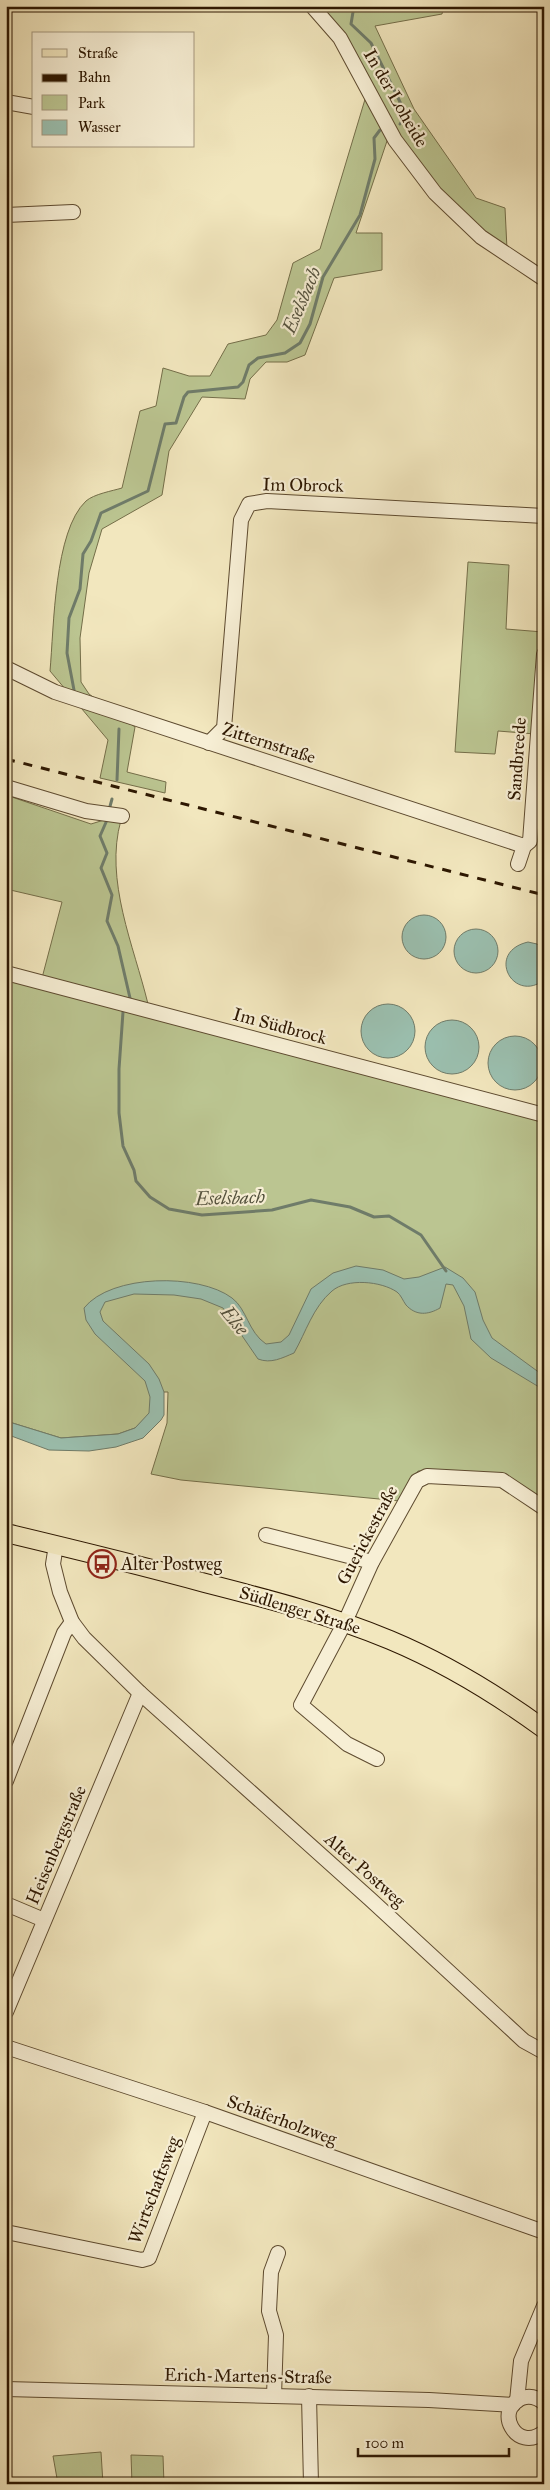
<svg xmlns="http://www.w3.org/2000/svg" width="550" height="2490" viewBox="0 0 550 2490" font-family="'IM FELL Great Primer',serif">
<rect width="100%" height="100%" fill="#f2e7be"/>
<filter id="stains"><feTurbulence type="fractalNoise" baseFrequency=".004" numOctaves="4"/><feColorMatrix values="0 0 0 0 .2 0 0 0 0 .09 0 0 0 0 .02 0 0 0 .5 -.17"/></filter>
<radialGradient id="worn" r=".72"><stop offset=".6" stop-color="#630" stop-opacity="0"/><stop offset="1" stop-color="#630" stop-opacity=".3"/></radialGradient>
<g fill="#bbc591" stroke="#746e49">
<path d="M 327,6 L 444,6 L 442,14 L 375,26 L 414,109 L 476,198 L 505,208 L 507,249 C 462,217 421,174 392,127 C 368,89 355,45 326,11 Z"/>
<path d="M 366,96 L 388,138 L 356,233 L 382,233 L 382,270 L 334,278 L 305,355 L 287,362 L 266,362 L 250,379 L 245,399 L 202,397 L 169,451 L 162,495 L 102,529 L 89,573 L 80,638 L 81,682 L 89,694 L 135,727 L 127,772 L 166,782 L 165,793 L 100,778 L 108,740 L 50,671 C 54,627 54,531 86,501 C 94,494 112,491 122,488 L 140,411 L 156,406 L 163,368 L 189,376 L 210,376 L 228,344 L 266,335 L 277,320 L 293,263 L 320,249 Z"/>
<polygon points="468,562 509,565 506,629 543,632 535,734 498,731 495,754 455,752"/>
<path d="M 6,795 L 91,824 L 104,820 L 121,820 C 104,880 134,946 148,1004 L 42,978 L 62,902 L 6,889 Z"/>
<polygon points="6,977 544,1120 544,1500 504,1474 418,1471 400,1501 181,1480 151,1474 167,1423 168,1392 164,1392 150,1413 135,1428 118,1434 61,1438 6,1421"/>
<polygon points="101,2452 103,2484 58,2484 53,2456"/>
<polygon points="131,2455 163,2456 164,2484 132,2484"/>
</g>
<g fill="#9bc0b0" stroke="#6f7c6a">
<circle cx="424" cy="937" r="22"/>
<circle cx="476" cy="951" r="22"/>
<path d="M 528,942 L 537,944 L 544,949 L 544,980 C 513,1004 485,952 528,942 Z"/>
<circle cx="388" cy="1031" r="27"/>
<circle cx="452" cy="1047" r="27"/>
<circle cx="515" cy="1063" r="27"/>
<path d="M 356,1266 L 383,1270 L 404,1279 L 419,1277 L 445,1267 L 463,1278 L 475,1292 L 483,1320 L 492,1338 L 544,1376 L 544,1390 L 491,1358 L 471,1339 L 464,1306 L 453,1285 L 446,1284 L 440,1308 C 428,1315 416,1316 406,1305 C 403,1301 401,1295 397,1292 C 381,1281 347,1278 332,1291 C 313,1307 306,1332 294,1353 C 282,1358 271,1364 258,1359 L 223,1308 L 201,1299 L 174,1295 L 134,1294 L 105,1302 L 100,1312 L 103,1321 L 149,1364 L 159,1379 L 164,1392 L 164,1415 L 161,1420 L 143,1438 L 116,1447 L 89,1451 L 49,1450 L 6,1434 L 6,1421 L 61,1438 L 118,1434 L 135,1428 L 149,1413 L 150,1397 L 145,1381 L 95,1334 L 86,1320 L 84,1308 C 111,1274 199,1273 232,1298 C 247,1309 248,1332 266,1344 L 281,1342 L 289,1335 L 311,1289 L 333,1273 Z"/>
</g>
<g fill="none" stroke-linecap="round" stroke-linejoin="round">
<g stroke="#6f7c6a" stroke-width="3">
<polyline points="354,6 351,24 371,43 402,106 405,117 400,124"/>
<polyline points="74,690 67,653 69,618 80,589 83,554 91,541 101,513 148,491 165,424 176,423 184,397 188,392 238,387 243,382 249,365 258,358 285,353 300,343 310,324 323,277 360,215 375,159 374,138 380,130"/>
<polyline points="117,780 119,729"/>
<polyline points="109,810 112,799"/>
<polyline points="107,820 100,836 107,853 101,868 112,895 107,921 118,946 130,998"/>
<polyline points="123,1012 119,1069 119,1113 123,1146 134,1170 136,1181 150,1197 169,1209 202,1215 272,1210 311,1200 350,1207 374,1217 389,1216 421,1235 446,1271"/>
</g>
<defs>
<g id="minor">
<polyline points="312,6 340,38 395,140 435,193 481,237 544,279"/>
<polyline points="6,102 34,107"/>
<polyline points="6,215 73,212"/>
<polyline points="6,668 55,692 524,846"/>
<polyline points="209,743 224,728 241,520 249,504 267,501 544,516"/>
<polyline points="6,787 86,811 122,816"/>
<polyline points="518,864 524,846 530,841 544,654"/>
<polyline points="6,973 544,1115"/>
<polyline points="266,1535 372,1562"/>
<polyline points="56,1545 53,1564 60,1592 72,1622 84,1638 140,1693 370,1899 524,2041 544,2052"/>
<polyline points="377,1759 347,1744 301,1705 345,1622 372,1562 417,1481 427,1476 502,1480 544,1508"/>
<polyline points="6,1781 64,1633 72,1622"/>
<polyline points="6,1904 44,1920"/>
<polyline points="6,2012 140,1693"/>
<polyline points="6,2047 205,2112 544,2232"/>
<polyline points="6,2232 142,2260 149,2258 205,2112"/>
<polyline points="6,2389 429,2400 513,2405"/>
<polyline points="274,2396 276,2335 269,2311 271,2272 278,2253"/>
<polyline points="309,2396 311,2484"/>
<polyline points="517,2401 521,2361 544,2306"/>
<path d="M 544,2403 C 538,2398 530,2395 522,2398 C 493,2409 516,2454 544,2432"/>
</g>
<path id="major" d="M 6,1533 C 73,1549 139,1565 205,1583 C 268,1599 330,1615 390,1640 C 445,1663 496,1694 544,1729"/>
</defs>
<use href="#minor" stroke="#5e4b30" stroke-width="16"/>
<use href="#major" stroke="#2d1701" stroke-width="20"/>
<use href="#minor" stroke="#f7efd5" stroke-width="14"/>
<use href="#major" stroke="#f2e7be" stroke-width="18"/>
<polyline stroke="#2d1701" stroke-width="3" stroke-dasharray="9 9" stroke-linecap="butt" points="6,759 544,895"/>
</g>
<defs>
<symbol id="bus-ring" viewBox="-11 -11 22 22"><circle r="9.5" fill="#f7efd5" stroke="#8f2418" stroke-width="1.5"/><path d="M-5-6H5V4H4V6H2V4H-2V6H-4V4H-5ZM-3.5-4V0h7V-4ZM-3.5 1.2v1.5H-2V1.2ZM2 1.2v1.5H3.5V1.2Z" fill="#8f2418"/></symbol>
</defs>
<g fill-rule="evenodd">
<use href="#bus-ring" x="86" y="1548" width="32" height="32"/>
</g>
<g text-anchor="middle" stroke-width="4.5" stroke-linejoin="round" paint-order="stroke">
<g font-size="18" fill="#2d1701" stroke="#f7efd5">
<text transform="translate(396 98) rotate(60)" y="6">In der Loheide</text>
<text transform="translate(303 485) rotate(1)" y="6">Im Obrock</text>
<text transform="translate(269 743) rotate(18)" y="6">Zitternstraße</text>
<text transform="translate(517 759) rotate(-86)" y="6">Sandbreede</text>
<text transform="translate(280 1026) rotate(15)" y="6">Im Südbrock</text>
<text transform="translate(367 1535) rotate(-62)" y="6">Guerickestraße</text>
<text transform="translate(300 1610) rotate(17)" y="6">Südlenger Straße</text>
<text transform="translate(56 1845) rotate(-67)" y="6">Heisenbergstraße</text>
<text transform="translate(365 1870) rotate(42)" y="6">Alter Postweg</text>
<text transform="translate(282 2120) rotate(20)" y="6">Schäferholzweg</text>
<text transform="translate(154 2190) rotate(-69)" y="6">Wirtschaftsweg</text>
<text transform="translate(248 2376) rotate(1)" y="6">Erich-Martens-Straße</text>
</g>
<g font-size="18" fill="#2d1701" stroke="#f7efd5" text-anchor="start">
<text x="121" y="1570">Alter Postweg</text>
</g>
<g font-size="19" font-style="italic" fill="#54523e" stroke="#f7efd5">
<text transform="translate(301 300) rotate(-67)" y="7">Eselsbach</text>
<text transform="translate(230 1197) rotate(-2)" y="7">Eselsbach</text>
<text transform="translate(235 1320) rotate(51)" y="7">Else</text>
</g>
</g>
<rect width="550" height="2490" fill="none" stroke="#f2e7be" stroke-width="25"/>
<rect x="8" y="8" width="535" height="2475" fill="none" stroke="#2d1701" stroke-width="2.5"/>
<rect x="12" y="12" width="525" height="2465" fill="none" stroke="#2d1701"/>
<rect x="32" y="32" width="162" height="115" fill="#f7efd5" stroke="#a69980"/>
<rect x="42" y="49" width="25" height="8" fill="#f2e7be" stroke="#a69980"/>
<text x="78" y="58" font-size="15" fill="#2d1701">Straße</text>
<rect x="42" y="74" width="25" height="8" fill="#2d1701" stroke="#a69980"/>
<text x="78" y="82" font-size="15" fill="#2d1701">Bahn</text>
<rect x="42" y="95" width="25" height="15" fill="#bbc591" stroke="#a69980"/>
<text x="78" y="108" font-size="15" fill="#2d1701">Park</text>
<rect x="42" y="120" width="25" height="15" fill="#9bc0b0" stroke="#a69980"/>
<text x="78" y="132" font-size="15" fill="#2d1701">Wasser</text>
<path d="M358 2448v8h151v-8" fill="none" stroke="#2d1701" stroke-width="2.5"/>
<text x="365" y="2448" font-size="15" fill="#2d1701" stroke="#f7efd5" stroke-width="4" paint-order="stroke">100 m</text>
<rect width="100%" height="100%" filter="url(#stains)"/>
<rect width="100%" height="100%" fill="url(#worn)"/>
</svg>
